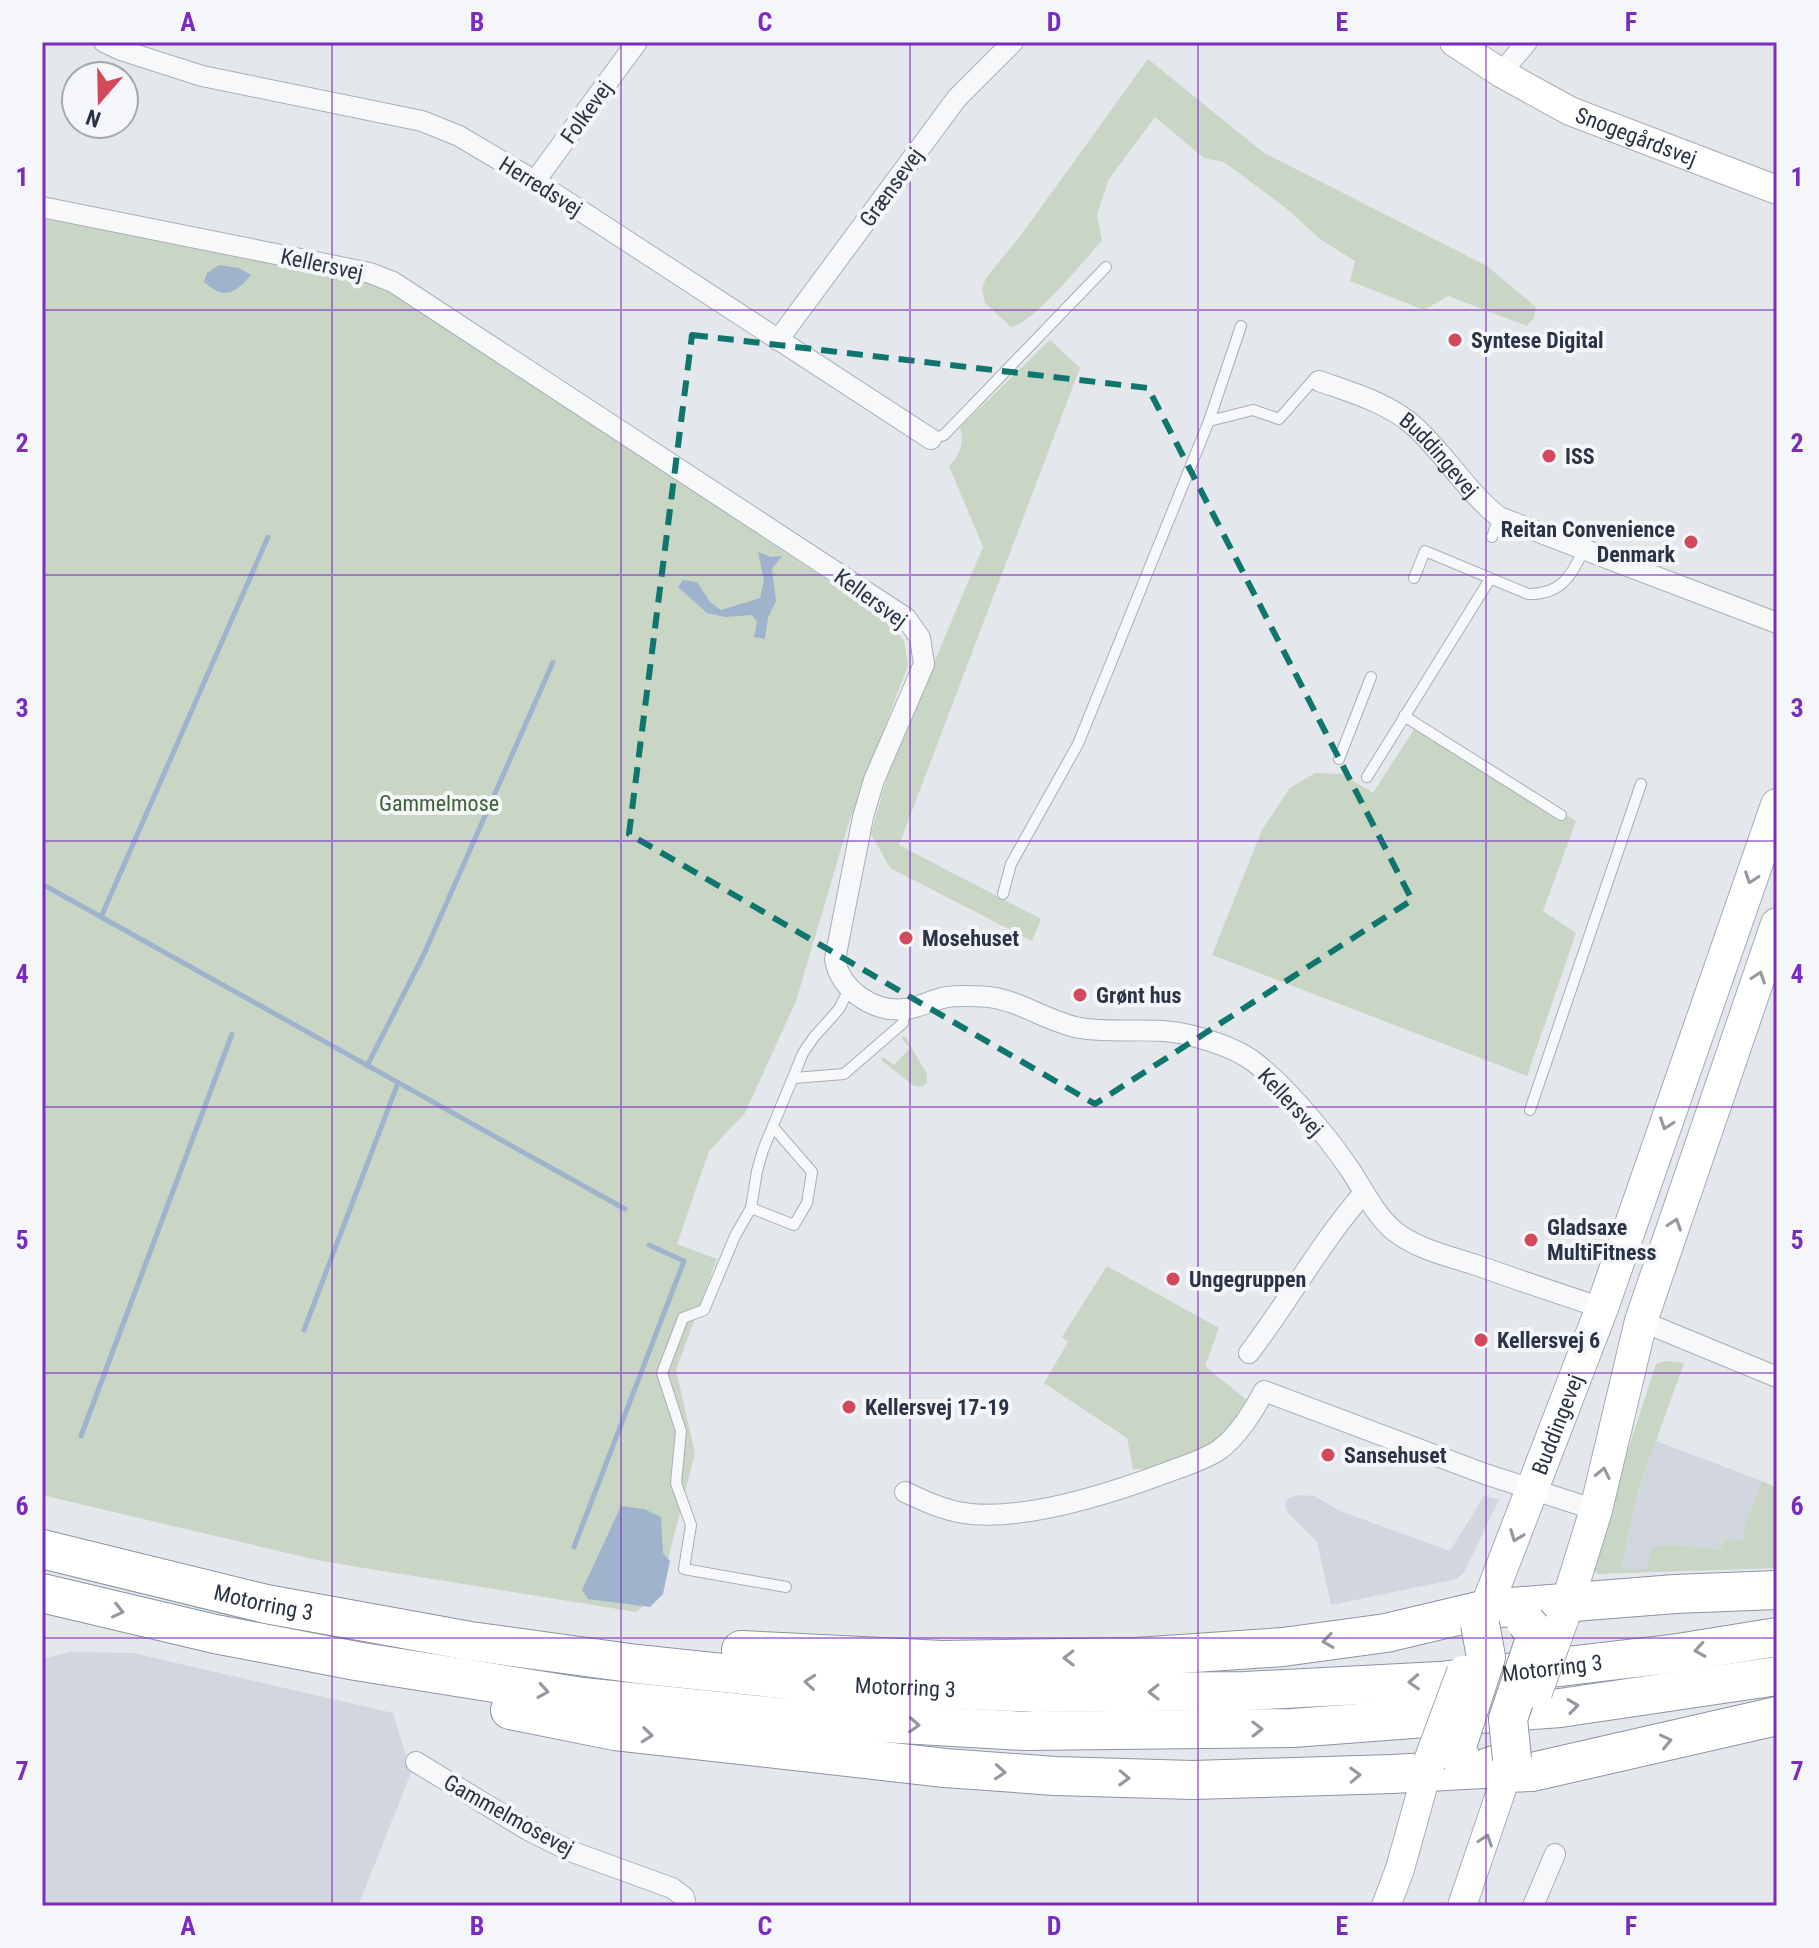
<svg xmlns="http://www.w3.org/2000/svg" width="1819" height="1948" viewBox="0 0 1819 1948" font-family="'Roboto Condensed',sans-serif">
<rect width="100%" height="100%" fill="#e4e7ec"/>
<g fill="#d2d6de">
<polygon points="1656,1441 1762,1481 1744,1528 1745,1540 1721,1549 1671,1545 1646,1570 1621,1570 1638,1492"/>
<polygon points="1297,1495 1314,1496 1340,1511 1450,1551 1484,1496 1499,1499 1465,1571 1457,1579 1331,1605 1317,1542 1288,1513 1285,1505 1287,1499"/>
<polygon points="70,1652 133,1653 393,1713 411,1773 358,1906 42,1906 42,1659"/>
</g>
<g fill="#c9d6c5">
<path d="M 1148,59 L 1264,153 L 1487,266 L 1536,307 L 1534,317 L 1527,326 L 1448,296 L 1424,310 L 1350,281 L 1355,261 L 1320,239 L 1287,209 L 1224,162 L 1204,158 L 1155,117 L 1109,179 L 1097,215 L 1102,241 C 1084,260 1034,323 1011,327 L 985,303 L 982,288 L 986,278 L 1021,235 Z"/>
<polygon points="42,217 386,285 890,622 904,641 908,665 849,822 796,1001 745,1113 709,1151 677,1244 717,1259 676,1370 695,1453 659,1595 636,1612 321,1561 42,1495"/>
<path d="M 1050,340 L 1080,368 L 899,845 L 1041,919 L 1032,941 L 890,868 L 871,834 L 890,766 L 983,547 L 949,466 C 961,454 964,443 960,427 Z"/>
<polygon points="1420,720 1576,821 1543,911 1576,933 1527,1076 1212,955 1262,830 1290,788 1315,773 1342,774 1373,793"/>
<polygon points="905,1036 927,1074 927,1083 922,1087 914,1086 881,1060 883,1057 894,1065 910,1048 901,1038"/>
<polygon points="1107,1266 1219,1328 1205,1366 1249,1402 1218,1442 1149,1469 1133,1469 1127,1438 1044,1383 1068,1342 1062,1337"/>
<polygon points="1665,1361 1684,1363 1638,1491 1621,1569 1646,1570 1653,1547 1671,1545 1720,1549 1726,1539 1744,1540 1744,1528 1762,1481 1777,1488 1777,1568 1598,1574 1590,1566 1656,1364"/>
</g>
<g fill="#9fb4cc">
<path d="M 219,265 L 239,268 L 251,275 C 235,294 224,300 204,282 L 207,273 Z"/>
<polygon points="758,552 771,557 782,556 772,569 776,601 768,618 765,639 754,637 757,622 752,615 725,617 707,613 678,587 683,580 697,582 710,602 721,610 760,598 764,581"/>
<polygon points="621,1506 644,1509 661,1517 663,1553 670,1561 663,1594 650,1607 588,1599 582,1590"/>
</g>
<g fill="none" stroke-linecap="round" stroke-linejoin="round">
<g stroke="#9fb4cc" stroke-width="5">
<polyline points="42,884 625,1209"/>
<polyline points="101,917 268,537"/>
<polyline points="367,1066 424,954 553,662"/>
<polyline points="304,1330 398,1083"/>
<polyline points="81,1436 232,1034"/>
<polyline points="574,1547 684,1261 649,1245"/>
</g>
<defs>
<g id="lane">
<polyline points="1209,421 1241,326"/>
<polyline points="931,439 944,435 1106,267"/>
<polyline points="1492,537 1499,517"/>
<path d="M 1414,578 L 1425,551 L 1528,594 C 1559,595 1572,577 1583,550"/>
<polyline points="1404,716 1561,815"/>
<polyline points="1339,759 1371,677"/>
<polyline points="1367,777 1490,579"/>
<polyline points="1003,894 1011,864 1078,744 1209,421 1253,410 1279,419 1315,378"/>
<polyline points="794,1078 844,1074 903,1023 904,1009"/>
<polyline points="1530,1110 1641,784"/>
<polyline points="751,1208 794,1225 807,1203 812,1172 774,1128"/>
<polyline points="786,1587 684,1569 691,1525 676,1483 681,1431 662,1373 683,1318 704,1310 735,1236 751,1208 757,1171 763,1150 803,1053 814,1037 839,1009 849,989"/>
</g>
<g id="street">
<polyline points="104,42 121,50 202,76 422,121 459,136 535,181 931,439"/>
<polyline points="1501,73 1527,42"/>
<polyline points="535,181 637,42"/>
<path d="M 42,207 L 370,273 L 393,282 L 906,618 L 920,638 L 924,664 L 874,780 L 863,817 L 835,959 C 840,990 874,1013 906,1009 C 921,1007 933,999 947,997 C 960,995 975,996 989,997 C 1021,1001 1048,1022 1080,1028 C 1116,1034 1153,1026 1189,1035 C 1209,1040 1232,1047 1250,1059 C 1283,1082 1328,1137 1351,1171 C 1364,1191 1375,1214 1393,1230 C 1416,1249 1448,1256 1476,1265 C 1518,1280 1560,1294 1602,1308"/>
<polyline points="778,340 957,98 1013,42"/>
<path id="s1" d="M 1319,381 C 1350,392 1389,403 1414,426 C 1445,454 1467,492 1499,517 L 1777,623"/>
<polyline points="1641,1321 1777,1377"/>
<path d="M 1249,1353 C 1289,1301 1320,1243 1363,1194"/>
<path d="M 905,1492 C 922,1500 939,1508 958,1512 C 1018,1524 1112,1493 1168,1472 C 1184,1466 1204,1460 1219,1450 C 1237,1437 1254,1411 1264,1391 L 1485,1474 L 1596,1510"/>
<polyline points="416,1762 528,1830 570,1851 672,1888 684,1897 686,1906"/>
<polyline points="1533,1906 1555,1854"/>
</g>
<g id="secondary">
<path id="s2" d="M 1454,42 L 1501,73 L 1570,111 L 1777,190"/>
<polyline points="1386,1906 1400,1869 1430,1761"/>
<polyline points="1462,1906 1512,1759"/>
</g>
<g id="primary">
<polyline points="1562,1620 1596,1510 1641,1321 1777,924"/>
<path id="s3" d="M 1480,1624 L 1602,1308 L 1777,805"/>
</g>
<g id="highway">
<path id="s4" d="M 42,1549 L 266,1604 L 470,1641 L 637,1664 L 819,1683 L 1036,1693 L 1245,1691 L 1440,1681 L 1678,1653 L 1777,1637"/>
<polyline points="42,1593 215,1634 356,1661 582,1697 778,1717 1025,1731 1293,1728 1560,1708 1777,1676"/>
<polyline points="741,1650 942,1660 1136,1657 1283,1647 1386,1633 1487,1609 1675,1594 1777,1590"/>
<polyline points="510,1710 615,1731 945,1768 1055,1776 1193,1780 1392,1774 1483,1769 1512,1759"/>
<polyline points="1487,1769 1508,1773 1532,1772 1777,1716"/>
</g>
</defs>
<use href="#lane" stroke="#a9aeb7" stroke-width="12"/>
<use href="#street" stroke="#a9aeb7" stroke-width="22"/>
<use href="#secondary" stroke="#a9aeb7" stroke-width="30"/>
<use href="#primary" stroke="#a3abb8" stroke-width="34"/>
<use href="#highway" stroke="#8b94a3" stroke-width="40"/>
<use href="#lane" stroke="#f7f8fa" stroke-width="10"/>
<use href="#street" stroke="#f7f8fa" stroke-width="20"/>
<use href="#secondary" stroke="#fff" stroke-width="28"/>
<use href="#primary" stroke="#fff" stroke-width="32"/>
<use href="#highway" stroke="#fff" stroke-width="38"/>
<defs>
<g id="primary-bridge">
<polyline points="1536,1692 1562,1620"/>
<polyline points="1430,1761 1463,1672"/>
</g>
<g id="highway-bridge">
<polyline points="1512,1759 1508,1719 1535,1639 1534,1632 1526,1622"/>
<polyline points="1462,1760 1456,1749 1486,1657 1480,1624"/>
</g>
</defs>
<use href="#primary-bridge" stroke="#a3abb8" stroke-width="34" stroke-linecap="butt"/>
<use href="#highway-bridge" stroke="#8b94a3" stroke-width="40" stroke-linecap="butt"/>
<use href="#primary-bridge" stroke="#fff" stroke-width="32"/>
<use href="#highway-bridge" stroke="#fff" stroke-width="38"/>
</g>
<defs><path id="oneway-chevron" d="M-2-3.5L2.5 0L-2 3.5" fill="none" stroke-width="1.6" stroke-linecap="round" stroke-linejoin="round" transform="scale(2)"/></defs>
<g stroke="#959aa2">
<use href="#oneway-chevron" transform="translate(1751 878) rotate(109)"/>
<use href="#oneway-chevron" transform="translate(1759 977) rotate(-71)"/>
<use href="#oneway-chevron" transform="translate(1666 1124) rotate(109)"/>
<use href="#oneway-chevron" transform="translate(1675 1224) rotate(-71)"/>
<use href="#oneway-chevron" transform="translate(1603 1473) rotate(-78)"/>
<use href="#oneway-chevron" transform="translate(1516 1536) rotate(111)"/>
<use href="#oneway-chevron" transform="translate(118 1611) rotate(13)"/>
<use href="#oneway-chevron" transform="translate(1328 1641) rotate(172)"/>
<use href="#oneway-chevron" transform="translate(1700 1650) rotate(171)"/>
<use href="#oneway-chevron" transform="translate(1069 1658) rotate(179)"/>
<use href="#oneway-chevron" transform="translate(810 1682) rotate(-175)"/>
<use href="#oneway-chevron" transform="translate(1414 1682) rotate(177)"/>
<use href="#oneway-chevron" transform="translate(543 1691) rotate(9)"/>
<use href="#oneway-chevron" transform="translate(1154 1692) rotate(179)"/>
<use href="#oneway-chevron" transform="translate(1573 1706) rotate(-8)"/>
<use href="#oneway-chevron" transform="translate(914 1725) rotate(3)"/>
<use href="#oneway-chevron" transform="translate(1257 1729) rotate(-1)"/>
<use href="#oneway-chevron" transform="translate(647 1735) rotate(6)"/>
<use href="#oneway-chevron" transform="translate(1666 1741) rotate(-13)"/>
<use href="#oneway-chevron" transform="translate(1000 1772) rotate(4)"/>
<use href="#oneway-chevron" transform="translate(1355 1775) rotate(-2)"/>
<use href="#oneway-chevron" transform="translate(1124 1778) rotate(2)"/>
<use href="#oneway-chevron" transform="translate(1486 1840) rotate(-71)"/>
</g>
<path fill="none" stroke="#0f766e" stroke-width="6" stroke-dasharray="16 10" stroke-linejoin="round" d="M 692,335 L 1148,388 L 1412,900 L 1095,1104 L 629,834 Z"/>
<path fill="none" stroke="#7b2cbf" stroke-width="2" stroke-opacity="0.55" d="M 332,42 L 332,1906M 621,42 L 621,1906M 910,42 L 910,1906M 1198,42 L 1198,1906M 1486,42 L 1486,1906M 42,310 L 1777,310M 42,575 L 1777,575M 42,841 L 1777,841M 42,1107 L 1777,1107M 42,1373 L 1777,1373M 42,1638 L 1777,1638"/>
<g fill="#d1495b" stroke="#f4f6f9" stroke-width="3">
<circle cx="1455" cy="340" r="8"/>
<circle cx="1549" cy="456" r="8"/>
<circle cx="1691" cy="542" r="8"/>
<circle cx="906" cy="938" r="8"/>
<circle cx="1080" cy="995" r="8"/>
<circle cx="1531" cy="1240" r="8"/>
<circle cx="1173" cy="1279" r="8"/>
<circle cx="1481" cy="1340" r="8"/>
<circle cx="849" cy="1407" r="8"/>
<circle cx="1328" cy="1455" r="8"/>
</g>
<g text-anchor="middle" stroke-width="8" stroke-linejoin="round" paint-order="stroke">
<g font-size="22" fill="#2b3445" stroke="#f4f6f9">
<text transform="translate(586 112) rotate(-54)" y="8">Folkevej</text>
<text dy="8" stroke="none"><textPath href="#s2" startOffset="206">Snogegårdsvej</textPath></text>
<text transform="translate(541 186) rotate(32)" y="8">Herredsvej</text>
<text transform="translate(891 187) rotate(-54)" y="8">Grænsevej</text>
<text transform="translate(322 264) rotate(12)" y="8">Kellersvej</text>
<text dy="8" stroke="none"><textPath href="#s1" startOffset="144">Buddingevej</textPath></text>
<text transform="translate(871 598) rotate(36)" y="8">Kellersvej</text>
<text transform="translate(1291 1102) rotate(47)" y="8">Kellersvej</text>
<text dy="8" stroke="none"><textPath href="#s3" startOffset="214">Buddingevej</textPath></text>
<text dy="8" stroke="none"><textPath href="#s4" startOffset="228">Motorring 3</textPath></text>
<text dy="8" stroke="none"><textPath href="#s4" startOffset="1524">Motorring 3</textPath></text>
<text dy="8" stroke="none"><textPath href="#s4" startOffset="876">Motorring 3</textPath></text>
<text transform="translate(509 1815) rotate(29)" y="8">Gammelmosevej</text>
</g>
<g font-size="22" font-weight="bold" fill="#2b3445" stroke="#f4f6f9" text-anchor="start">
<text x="1471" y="348">Syntese Digital</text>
<text x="1565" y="464">ISS</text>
<text x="1675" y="537" text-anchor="end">Reitan Convenience<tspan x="1675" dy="25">Denmark</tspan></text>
<text x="922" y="946">Mosehuset</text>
<text x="1096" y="1003">Grønt hus</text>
<text x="1547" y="1235">Gladsaxe<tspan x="1547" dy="25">MultiFitness</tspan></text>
<text x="1189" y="1287">Ungegruppen</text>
<text x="1497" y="1348">Kellersvej 6</text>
<text x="865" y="1415">Kellersvej 17-19</text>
<text x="1344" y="1463">Sansehuset</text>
</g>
<g font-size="22" fill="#3f6138" stroke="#f4f6f9">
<text x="439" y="811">Gammelmose</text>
</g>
</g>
<rect width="1819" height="1948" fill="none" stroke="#f4f6f9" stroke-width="88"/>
<g transform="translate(100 100) rotate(200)"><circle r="38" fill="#f4f6f9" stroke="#a4a8b1" stroke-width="2"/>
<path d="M0-6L14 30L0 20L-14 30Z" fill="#d1495b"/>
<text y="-12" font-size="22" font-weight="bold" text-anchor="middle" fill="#2b3445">N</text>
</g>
<rect x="44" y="44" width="1731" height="1860" fill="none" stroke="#7b2cbf" stroke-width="3"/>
<g font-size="26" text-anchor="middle" font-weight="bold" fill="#7b2cbf">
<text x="188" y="31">A</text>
<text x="477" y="31">B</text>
<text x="765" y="31">C</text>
<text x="1054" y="31">D</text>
<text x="1342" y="31">E</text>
<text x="1631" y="31">F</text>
<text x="22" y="186">1</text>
<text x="1797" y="186">1</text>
<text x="22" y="452">2</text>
<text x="1797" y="452">2</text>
<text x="22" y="717">3</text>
<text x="1797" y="717">3</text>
<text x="22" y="983">4</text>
<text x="1797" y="983">4</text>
<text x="22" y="1249">5</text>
<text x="1797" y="1249">5</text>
<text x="22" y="1515">6</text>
<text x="1797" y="1515">6</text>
<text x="22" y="1780">7</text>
<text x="1797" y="1780">7</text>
<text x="188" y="1935">A</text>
<text x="477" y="1935">B</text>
<text x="765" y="1935">C</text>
<text x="1054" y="1935">D</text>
<text x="1342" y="1935">E</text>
<text x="1631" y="1935">F</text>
</g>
</svg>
